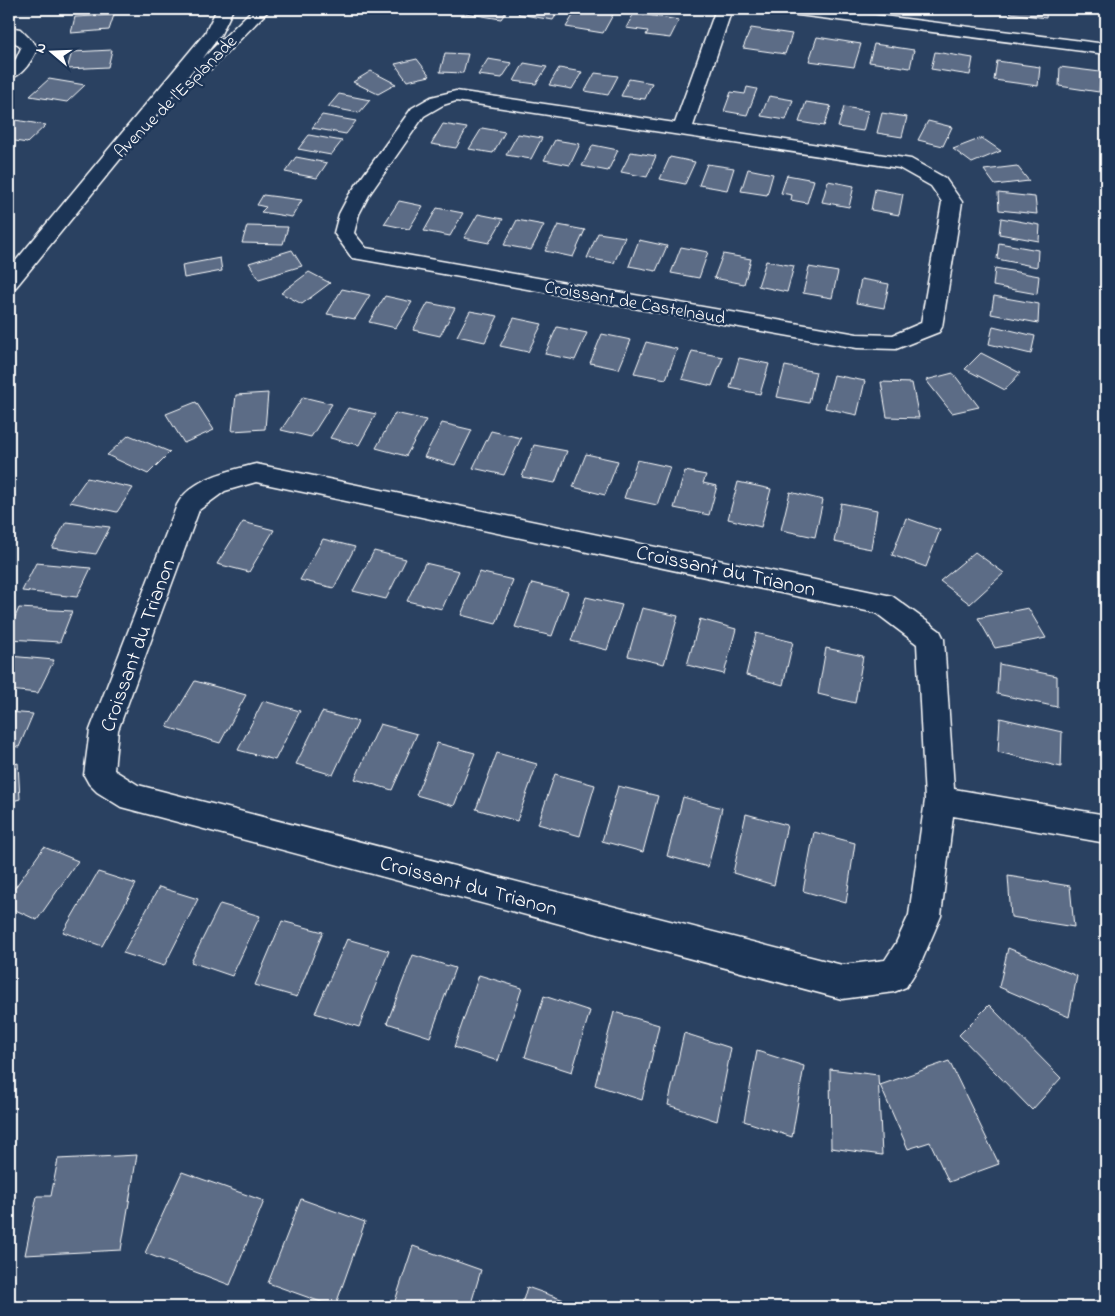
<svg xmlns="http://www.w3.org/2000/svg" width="1115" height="1316" viewBox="0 0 1115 1316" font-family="'Indie Flower',sans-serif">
<rect width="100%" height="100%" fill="#2a4161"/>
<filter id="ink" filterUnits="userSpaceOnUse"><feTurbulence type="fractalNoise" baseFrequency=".02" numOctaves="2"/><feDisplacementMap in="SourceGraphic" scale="10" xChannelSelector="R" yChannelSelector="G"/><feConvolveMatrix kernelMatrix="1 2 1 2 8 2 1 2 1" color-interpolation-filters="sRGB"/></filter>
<g filter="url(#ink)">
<g fill="#5b6c86" stroke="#fff">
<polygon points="24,9 57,9 51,13"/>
<polygon points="467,9 508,9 501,19 464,13"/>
<polygon points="522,9 560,9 553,20 518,14"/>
<polygon points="577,9 598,9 615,11 603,33 566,27"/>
<polygon points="1011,9 1047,9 1046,18 1010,13"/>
<polygon points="634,13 679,20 670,38 646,35 648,31 626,28"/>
<polygon points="114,15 109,30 71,33 75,17"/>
<polygon points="751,28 792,34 785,54 743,48"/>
<polygon points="817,37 861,44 854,67 809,61"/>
<polygon points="874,44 914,50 910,68 869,62"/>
<polygon points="112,50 108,67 67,69 72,52"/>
<polygon points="935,52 973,58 970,75 931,69"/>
<polygon points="445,53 468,54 463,73 440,72"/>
<polygon points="417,59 430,76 407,81 395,64"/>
<polygon points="488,59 512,63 502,78 478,75"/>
<polygon points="997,61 1040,67 1038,86 994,80"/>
<polygon points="524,63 547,67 536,84 514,81"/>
<polygon points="1060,67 1100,72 1099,92 1059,86"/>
<polygon points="559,68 582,72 572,89 549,85"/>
<polygon points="371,71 396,84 378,94 353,82"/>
<polygon points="595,73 618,76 608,95 585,91"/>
<polygon points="49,79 85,85 67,102 30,96"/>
<polygon points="629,79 652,83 645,99 621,96"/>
<polygon points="747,87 757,89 747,115 724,111 731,92 745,94"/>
<polygon points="339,94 370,100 359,113 328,107"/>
<polygon points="769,96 793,100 786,120 761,116"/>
<polygon points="806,102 831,106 824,126 799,122"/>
<polygon points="844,107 868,111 863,131 838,127"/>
<polygon points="882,113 907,117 902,137 877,133"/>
<polygon points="322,115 356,121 346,134 312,128"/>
<polygon points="9,119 46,125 27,143 9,140"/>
<polygon points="928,121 952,127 943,146 918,140"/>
<polygon points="443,124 467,128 456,148 431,144"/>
<polygon points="482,128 505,132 493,153 469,149"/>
<polygon points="518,134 542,138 531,159 506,155"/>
<polygon points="309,135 342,141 331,155 298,149"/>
<polygon points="982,138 1001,151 972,163 953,149"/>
<polygon points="555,140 580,144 570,165 544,160"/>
<polygon points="593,145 618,150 608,171 582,166"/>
<polygon points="631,152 656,156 647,177 621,172"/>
<polygon points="296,157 327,163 317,178 285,172"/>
<polygon points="670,157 695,162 685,184 660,179"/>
<polygon points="707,164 734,168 727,190 699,185"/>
<polygon points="1017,166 1029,181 995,185 984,170"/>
<polygon points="748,169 773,174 767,195 741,191"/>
<polygon points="787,175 814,180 807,203 791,200 792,195 781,193"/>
<polygon points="828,181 854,186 849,207 822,202"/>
<polygon points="875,189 903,194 899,215 871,210"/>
<polygon points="998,193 1035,197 1037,214 999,210"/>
<polygon points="263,195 302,200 292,217 261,212 266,207 257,205"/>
<polygon points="399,201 423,206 409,229 384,224"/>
<polygon points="437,208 463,213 450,236 424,231"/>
<polygon points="478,214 503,219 489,243 464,238"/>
<polygon points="1001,218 1040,225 1039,241 999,234"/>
<polygon points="517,220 544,225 531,250 504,245"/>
<polygon points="558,225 585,230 573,257 545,251"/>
<polygon points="247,226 288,227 283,244 242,243"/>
<polygon points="598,233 625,237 614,263 587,258"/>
<polygon points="639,240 667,246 656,271 629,266"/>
<polygon points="999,243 1038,250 1037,267 997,259"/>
<polygon points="681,247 708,252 699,278 671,273"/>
<polygon points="292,250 302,266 259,279 249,263"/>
<polygon points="723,254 751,259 744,284 714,278"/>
<polygon points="220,258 222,271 184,278 182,265"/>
<polygon points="766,261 794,266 787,292 758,286"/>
<polygon points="809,267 838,272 832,298 803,293"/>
<polygon points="995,268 1039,276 1037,294 993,286"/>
<polygon points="309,272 330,283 302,304 281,293"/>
<polygon points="861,279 889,284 884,308 856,303"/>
<polygon points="342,289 370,295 355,319 327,314"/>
<polygon points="385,296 412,302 396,328 369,322"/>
<polygon points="994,296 1039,304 1038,323 991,314"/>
<polygon points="428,303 455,308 440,336 413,330"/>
<polygon points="470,311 498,316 485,342 457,336"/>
<polygon points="514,318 542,324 528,352 500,346"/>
<polygon points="993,326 1035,336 1031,354 989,344"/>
<polygon points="557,327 587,333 575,360 545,354"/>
<polygon points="602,334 631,340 619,369 590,363"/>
<polygon points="646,342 677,349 666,379 634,373"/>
<polygon points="692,351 723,357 712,386 682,379"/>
<polygon points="981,353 1020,373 1005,390 965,369"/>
<polygon points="739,358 769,364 760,394 730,388"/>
<polygon points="785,366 816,372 809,403 777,397"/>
<polygon points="953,373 979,407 952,413 926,380"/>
<polygon points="834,375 865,381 857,415 825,408"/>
<polygon points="881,382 912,383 919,418 887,417"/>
<polygon points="268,393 265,429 232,431 236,395"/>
<polygon points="303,397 332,404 311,437 281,430"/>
<polygon points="196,402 214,430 184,443 166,414"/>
<polygon points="348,408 376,414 359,445 330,438"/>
<polygon points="395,413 426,420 406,456 376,448"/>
<polygon points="442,423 472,430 455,465 424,457"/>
<polygon points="491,431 521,438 504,475 473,468"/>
<polygon points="129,435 170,452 148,474 107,455"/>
<polygon points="534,445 567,451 555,483 522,477"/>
<polygon points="586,454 618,461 605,495 573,487"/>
<polygon points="637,460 670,467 657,505 624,498"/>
<polygon points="685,471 706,475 703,483 717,486 709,515 674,508"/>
<polygon points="87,478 133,488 117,512 70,502"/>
<polygon points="738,482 771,489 761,527 728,519"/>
<polygon points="790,492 823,500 815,537 781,530"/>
<polygon points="841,503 877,510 871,549 834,542"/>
<polygon points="906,518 940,530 926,567 892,555"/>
<polygon points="66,522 110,527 96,554 52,548"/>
<polygon points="243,522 274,530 249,572 217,564"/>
<polygon points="323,539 355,547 334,588 300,580"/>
<polygon points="374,551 406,559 386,599 353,591"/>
<polygon points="975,552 1004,573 970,604 940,581"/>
<polygon points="36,563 91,568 77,597 22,591"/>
<polygon points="425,563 459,571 442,609 407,601"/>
<polygon points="479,572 513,580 496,624 461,615"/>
<polygon points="532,583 568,592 552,636 515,627"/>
<polygon points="586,597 622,605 607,650 571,641"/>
<polygon points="19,608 72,611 60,642 9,639 9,631"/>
<polygon points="642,608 678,616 664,664 628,656"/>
<polygon points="1028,608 1046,638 995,648 978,618"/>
<polygon points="700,619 736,629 724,674 687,665"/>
<polygon points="756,633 793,642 783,685 746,675"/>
<polygon points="826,648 863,656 855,703 818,694"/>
<polygon points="9,656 54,660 38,693 9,690"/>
<polygon points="999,664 1057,676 1057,707 997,694"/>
<polygon points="195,681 246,695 220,743 167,727"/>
<polygon points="263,701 300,711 275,760 238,750"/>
<polygon points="9,712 33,714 19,747 9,746"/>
<polygon points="322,712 358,722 333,775 296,764"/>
<polygon points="1000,718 1062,732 1061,767 998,752"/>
<polygon points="380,724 417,734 392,790 355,779"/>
<polygon points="437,743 475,753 454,806 416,795"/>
<polygon points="497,753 537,764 517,821 476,809"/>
<polygon points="18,763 20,799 9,802 9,766"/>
<polygon points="555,774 595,785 580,836 538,824"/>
<polygon points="618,786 658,796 643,852 602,841"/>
<polygon points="683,797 722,808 708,867 667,856"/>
<polygon points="746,814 787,825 774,885 733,873"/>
<polygon points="814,832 855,843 846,903 803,891"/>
<polygon points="44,847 78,861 37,920 9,907 9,896"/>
<polygon points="98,872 136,884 102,946 63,932"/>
<polygon points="1008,876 1070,886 1074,927 1011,917"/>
<polygon points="159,887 198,899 164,966 123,953"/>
<polygon points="220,904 260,916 232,976 191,962"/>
<polygon points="282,921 323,932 297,997 255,985"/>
<polygon points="347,939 389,951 359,1027 315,1013"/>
<polygon points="1008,948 1077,976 1069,1017 999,987"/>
<polygon points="413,955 455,968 430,1037 387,1023"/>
<polygon points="479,975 522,988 498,1061 454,1047"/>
<polygon points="544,996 590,1011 572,1072 525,1057"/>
<polygon points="989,1005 1061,1078 1032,1110 959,1035"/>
<polygon points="614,1012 659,1025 642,1100 595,1085"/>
<polygon points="684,1033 731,1048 717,1121 668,1105"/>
<polygon points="757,1051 804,1066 792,1137 744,1121"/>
<polygon points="949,1061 999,1164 949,1182 930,1142 908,1149 880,1085"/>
<polygon points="830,1069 878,1075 882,1155 831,1148"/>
<polygon points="137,1155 121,1250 25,1255 37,1196 51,1196 58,1159"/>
<polygon points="182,1172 264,1201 230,1285 145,1253"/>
<polygon points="301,1199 365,1222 335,1307 268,1283"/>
<polygon points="413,1246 481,1270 470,1307 393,1307"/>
<polygon points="527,1287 584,1307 521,1307"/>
<polygon points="493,1300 514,1307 491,1307"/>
</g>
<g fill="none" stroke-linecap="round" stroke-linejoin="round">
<defs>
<g id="minor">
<path d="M 716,9 L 732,9 L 693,126 L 911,159 L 945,178 L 962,202 L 942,327 L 939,332 L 896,349 L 857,348 L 359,259 L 352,258 L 334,233 L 339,214 L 349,195 L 412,108 L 431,97 L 456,91 L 675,123 ZM 456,101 L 899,168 L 931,186 L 942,202 L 921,323 L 893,335 L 857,334 L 366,248 L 354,233 L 359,214 L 369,195 L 424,116 L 443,105 Z"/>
<polygon points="782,9 827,9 1106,44 1106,54 790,14 784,12"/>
<path d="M 9,27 L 20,29 L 38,47 C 32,60 24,75 9,79 L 9,65 L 16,59 L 21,48 L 9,37 Z"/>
<path d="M 256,464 L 892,596 L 940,631 L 944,639 L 954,789 L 1106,815 L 1106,843 L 953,816 L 941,916 L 920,965 L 906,987 L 894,992 L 842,999 L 121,807 L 97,792 L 89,784 L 84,775 L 90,730 L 177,505 C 191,478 229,471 256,464 ZM 256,482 L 876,613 L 917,644 L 925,800 L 909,915 L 896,943 L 885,960 L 842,965 L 138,785 L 114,770 L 118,730 L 199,510 L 225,491 Z"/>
</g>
<polygon id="tertiary" points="217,9 233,9 221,34 203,58 253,9 270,9 211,69 205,70 199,69 197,65 16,287 9,289 9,269 205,33"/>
</defs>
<use href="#minor" stroke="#fff" stroke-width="3"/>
<use href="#tertiary" stroke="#fff" stroke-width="3"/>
<use href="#minor" fill="#1d3557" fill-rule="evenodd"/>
<use href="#tertiary" fill="#1d3557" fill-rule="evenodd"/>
</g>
</g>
<g text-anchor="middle" stroke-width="5" stroke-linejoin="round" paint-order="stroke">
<g font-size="18" fill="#fff" stroke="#1d3557">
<text transform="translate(175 96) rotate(-45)" y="6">Avenue de l'Esplanade</text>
<text transform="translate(635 302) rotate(10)" y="6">Croissant de Castelnaud</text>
</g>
<g font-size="21" fill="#fff" stroke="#1d3557">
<text transform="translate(726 570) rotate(12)" y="7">Croissant du Trianon</text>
<text transform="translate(137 645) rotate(-70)" y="7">Croissant du Trianon</text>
<text transform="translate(469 885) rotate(15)" y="7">Croissant du Trianon</text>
</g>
</g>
<rect width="1115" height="1316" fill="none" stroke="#1d3557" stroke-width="30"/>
<rect x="15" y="15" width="1085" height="1286" fill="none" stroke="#fff" stroke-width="2" filter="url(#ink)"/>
<g transform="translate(52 52) rotate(289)" stroke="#1d3557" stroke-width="4" paint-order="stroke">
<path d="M0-4L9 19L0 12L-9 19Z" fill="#ffffff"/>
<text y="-8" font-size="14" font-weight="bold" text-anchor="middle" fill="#ffffff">N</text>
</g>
</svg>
